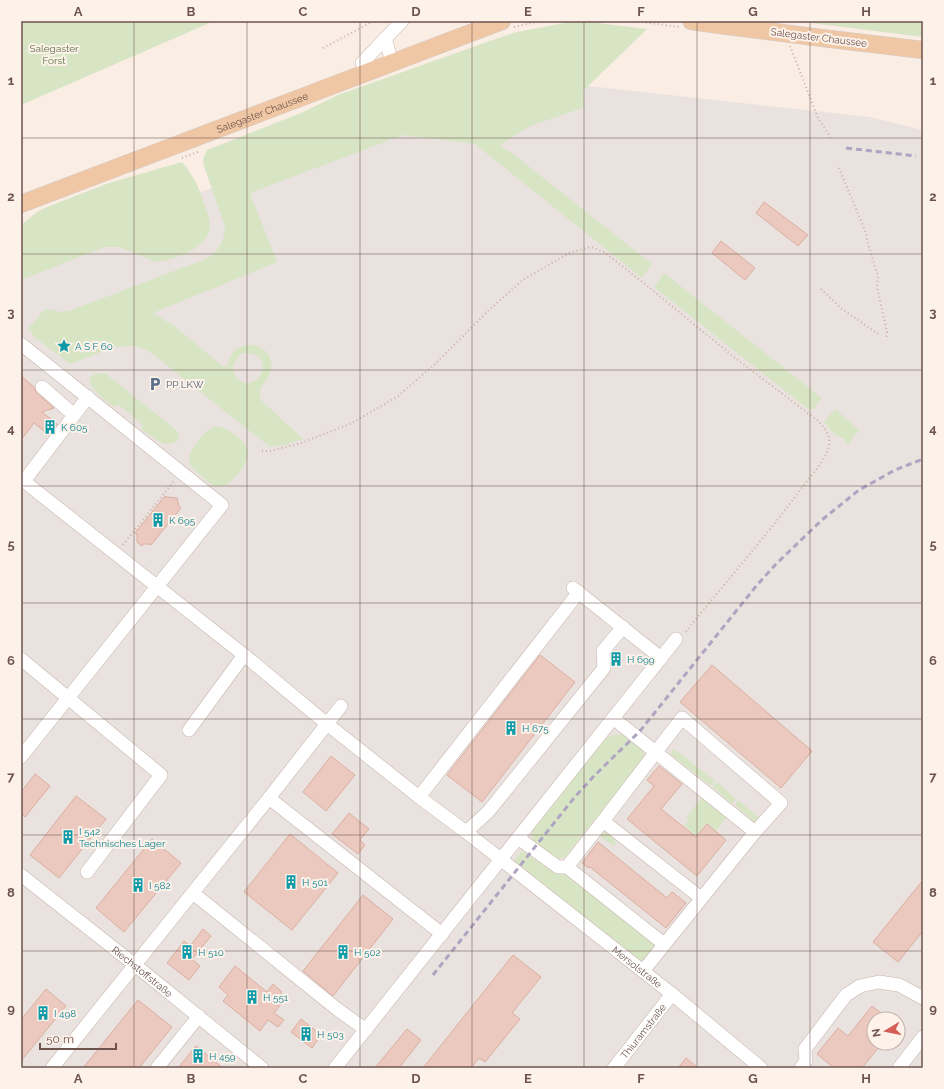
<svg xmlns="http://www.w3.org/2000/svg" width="944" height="1089" viewBox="0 0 944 1089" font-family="Raleway,sans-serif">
<rect width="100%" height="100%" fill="#f9ede4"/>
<path fill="#e9e2de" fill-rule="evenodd" d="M 516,78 L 869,117 L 923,130 L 923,1068 L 21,1068 L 21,261 L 399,116 ZM 874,1019 L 898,1019 L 898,1043 L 874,1043 Z"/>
<g fill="#d7e5c5" fill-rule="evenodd">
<polygon points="21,21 214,21 21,105"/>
<polygon points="795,21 923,21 923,37"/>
<path d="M 570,22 L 598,23 L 647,29 L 583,91 L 585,107 L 530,126 L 501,144 L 501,146 L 506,150 L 508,150 L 652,264 L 642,278 L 475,144 L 403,135 L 250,193 L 277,262 L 153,313 L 174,326 L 224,367 L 228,365 C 231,338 267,340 271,361 C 275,381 253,384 262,401 L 303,439 L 288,444 L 270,447 L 150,352 C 144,349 139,346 133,346 C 114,344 88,358 70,364 L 32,335 L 32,332 L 28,329 L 44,310 L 46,309 L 62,312 L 69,311 L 203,260 C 218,253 224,243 225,227 L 204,166 L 203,160 L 207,150 L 301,113 L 338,95 L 490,41 L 517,32 ZM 65,341 L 70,345 L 64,352 L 59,347 ZM 243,353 C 279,351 258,397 238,379 C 228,370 235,359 243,353 Z"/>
<path d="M 182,162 C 193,175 199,187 204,203 C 206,209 209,216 210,223 C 212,247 176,259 158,262 L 153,261 L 120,247 L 104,247 L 21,280 L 21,225 L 37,212 L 47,207 L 109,183 Z"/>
<polygon points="664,273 822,398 813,409 808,409 654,287"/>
<path d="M 99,373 L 106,374 L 176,430 L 179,435 L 177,441 C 164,450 152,436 141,429 L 143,425 L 118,404 L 114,407 C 106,400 74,379 99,373 Z"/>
<polygon points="835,409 859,430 848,444 844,439 834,434 824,422"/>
<path d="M 215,426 C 223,427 231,431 237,436 C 242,441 249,446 248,454 C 248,465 229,490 216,486 C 209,484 202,476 196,471 C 184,461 190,450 199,440 C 204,434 208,429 215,426 Z"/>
<polygon points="614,735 626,735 643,750 644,758 565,857 557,859 534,841 531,835 533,830 601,744 608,737"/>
<polygon points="674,749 715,781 711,786 670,754"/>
<polygon points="717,782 736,799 732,804 713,787"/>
<polygon points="703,796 728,816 716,831 706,823 696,836 684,825 689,820 687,817"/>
<polygon points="738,800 762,820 757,824 735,805"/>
<polygon points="605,832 613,837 616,844 614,846 599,836 602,833"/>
<polygon points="522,851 547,868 568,876 655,944 655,948 645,960 638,960 514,861"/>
</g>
<g fill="#ebc9bf" stroke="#dcaea1">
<polygon points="764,202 808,235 798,246 756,213"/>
<polygon points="721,241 755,268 745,280 712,253"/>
<polygon points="21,376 34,387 37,393 54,408 42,412 57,424 49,435 34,423 21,440"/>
<polygon points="165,496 167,497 177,498 179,507 181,508 151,545 149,544 143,544 142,546 137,542 137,534 135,533"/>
<polygon points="540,655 575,682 482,802 447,775"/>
<polygon points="712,665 812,751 781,788 680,702"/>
<polygon points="331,756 355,775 326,811 303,792"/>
<polygon points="659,766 682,784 661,809 696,837 707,824 726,840 697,876 627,819 654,786 647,780"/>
<polygon points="35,774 50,786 25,817 21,813 21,792"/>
<polygon points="76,796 106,819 59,878 30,855"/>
<polygon points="349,813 369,829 360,840 365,845 358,854 332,834"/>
<polygon points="290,834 338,873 292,930 244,892"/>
<polygon points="152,839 181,863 124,932 96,908"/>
<polygon points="598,842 667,898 672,892 686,903 666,928 590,867 589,868 582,863"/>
<polygon points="923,880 923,931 898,962 873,942"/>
<polygon points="363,895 393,919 333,996 303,971"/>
<polygon points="203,929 211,936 192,959 200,966 189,980 167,963 184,941 190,946"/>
<polygon points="513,955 541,977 512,1013 520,1019 485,1062 479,1058 471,1068 423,1068"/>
<polygon points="235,966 267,992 273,984 282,992 276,999 282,1003 274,1013 284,1020 278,1027 268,1020 260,1031 223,1001 228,995 219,987"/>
<polygon points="46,989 66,1006 21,1061 21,1020"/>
<polygon points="138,1000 172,1027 139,1068 83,1068"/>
<polygon points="872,1006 889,1019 874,1019 874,1043 882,1043 862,1068 834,1068 817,1054 838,1028 848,1036"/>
<polygon points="301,1019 321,1035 312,1048 291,1032"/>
<polygon points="407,1029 421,1040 399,1068 375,1068"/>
<polygon points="196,1046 223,1068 178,1068"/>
<polygon points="686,1058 698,1068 678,1068"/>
</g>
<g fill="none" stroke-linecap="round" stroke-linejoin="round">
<defs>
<g id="minor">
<polyline points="385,38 392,62"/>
<polyline points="362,63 402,21"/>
<polyline points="21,344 222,505 21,757"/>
<polyline points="42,387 74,415"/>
<path id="s1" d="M 21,479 L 244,655 L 327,724 L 419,797 L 466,832 L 672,994 L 761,1068"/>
<polyline points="24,481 88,397"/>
<polyline points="573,588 661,658"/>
<polyline points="21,659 161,775 87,872"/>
<polyline points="613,718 755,832 643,971"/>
<polyline points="189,730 244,655"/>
<polyline points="419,797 579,592"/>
<polyline points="269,798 442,934"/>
<polyline points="466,832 488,812 604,668 603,651 623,627"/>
<polyline points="518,838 558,867 567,867 603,821"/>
<polyline points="567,867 664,944"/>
<path id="s2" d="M 21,875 L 135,965 L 262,1068"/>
<polyline points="193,893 337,1009 366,1030"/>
<polyline points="701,898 603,821 682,718 781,803 755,832"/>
<polyline points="52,1068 269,798 341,706"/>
<polyline points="157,1068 199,1016"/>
<polyline points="335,1068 676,639"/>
<path id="s3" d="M 614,1068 L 672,994"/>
<polyline points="801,1068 806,1061 805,1049 846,995 860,986 879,982 899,985 923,998"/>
<polyline points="899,1068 923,1037"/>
</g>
<g id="major">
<polyline points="691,21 719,25"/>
<polyline points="830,39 923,50"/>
<path id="s4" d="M 21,204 L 502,21"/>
</g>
</defs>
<use href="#minor" stroke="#c8b4ac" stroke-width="14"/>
<use href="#major" stroke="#d4cbca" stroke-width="18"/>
<g stroke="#d0ada3" stroke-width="2" stroke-dasharray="1 3" stroke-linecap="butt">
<polyline points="634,21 680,27"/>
<polyline points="514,27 540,21"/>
<polyline points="790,46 818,118 832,140"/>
<polyline points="323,48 374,21"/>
<polyline points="182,158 200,151"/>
<polyline points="839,168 866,233 867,240 878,277 877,287 887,332 886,339"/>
<polyline points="821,289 842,309 880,335"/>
<path d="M 262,451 L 270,451 L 301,443 L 350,424 L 397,397 L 435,364 L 489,310 L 523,280 L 569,253 L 591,247 L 604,252 L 645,284 L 734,357 L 817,420 C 824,427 831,435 829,446 C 825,462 810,476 801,489 C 764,539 723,585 685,633"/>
<polyline points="123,545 174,481"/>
</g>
<use href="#minor" stroke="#fff" stroke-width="13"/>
<use href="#major" stroke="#f0c7a4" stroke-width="17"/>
<g stroke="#afa4c1" stroke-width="3" stroke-dasharray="6 4" stroke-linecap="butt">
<polyline points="846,148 916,156"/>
<polyline points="433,975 574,798 593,777 640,731 757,585 777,563 823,519 859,490 895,470 923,459"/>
</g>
<defs>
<polyline id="major-bridge" points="719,25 830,39"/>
</defs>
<use href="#major-bridge" stroke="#d4cbca" stroke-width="18" stroke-linecap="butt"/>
<use href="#major-bridge" stroke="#f0c7a4" stroke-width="17"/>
</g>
<path fill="none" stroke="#6e534d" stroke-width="1" stroke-opacity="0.55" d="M 134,21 L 134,1068M 247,21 L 247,1068M 360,21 L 360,1068M 472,21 L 472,1068M 584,21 L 584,1068M 697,21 L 697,1068M 810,21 L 810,1068M 21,138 L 923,138M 21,254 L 923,254M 21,370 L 923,370M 21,486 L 923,486M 21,603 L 923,603M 21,719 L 923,719M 21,835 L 923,835M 21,951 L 923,951"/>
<defs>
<symbol id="sight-bare" viewBox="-9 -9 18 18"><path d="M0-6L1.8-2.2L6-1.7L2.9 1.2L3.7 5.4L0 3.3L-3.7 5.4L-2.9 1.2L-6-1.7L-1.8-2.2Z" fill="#0f9aa8" stroke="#fdf2ea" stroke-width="2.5" paint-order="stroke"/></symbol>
<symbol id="parking-bare" viewBox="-9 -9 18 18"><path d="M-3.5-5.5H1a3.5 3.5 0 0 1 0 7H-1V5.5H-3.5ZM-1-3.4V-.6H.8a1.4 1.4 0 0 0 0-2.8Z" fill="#5c6f8a" stroke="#fdf2ea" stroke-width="2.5" paint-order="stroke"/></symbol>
<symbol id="building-bare" viewBox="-9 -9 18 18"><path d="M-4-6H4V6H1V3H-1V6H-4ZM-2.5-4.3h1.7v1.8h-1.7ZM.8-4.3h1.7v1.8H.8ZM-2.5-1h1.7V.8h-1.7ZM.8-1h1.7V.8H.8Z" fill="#0f9aa8" stroke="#fdf2ea" stroke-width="2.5" paint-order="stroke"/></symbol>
</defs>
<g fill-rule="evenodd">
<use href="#sight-bare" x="54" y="336" width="20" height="20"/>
<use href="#parking-bare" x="145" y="374" width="20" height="20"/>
<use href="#building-bare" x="40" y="417" width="20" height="20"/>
<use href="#building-bare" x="148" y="510" width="20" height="20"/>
<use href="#building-bare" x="606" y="649" width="20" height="20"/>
<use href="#building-bare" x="501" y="718" width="20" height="20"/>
<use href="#building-bare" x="58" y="827" width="20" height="20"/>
<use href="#building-bare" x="281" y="872" width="20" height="20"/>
<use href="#building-bare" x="128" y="875" width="20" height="20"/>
<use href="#building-bare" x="177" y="942" width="20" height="20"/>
<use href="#building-bare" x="333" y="942" width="20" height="20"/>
<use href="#building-bare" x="242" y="987" width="20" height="20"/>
<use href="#building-bare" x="33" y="1003" width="20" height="20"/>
<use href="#building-bare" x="296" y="1024" width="20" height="20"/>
<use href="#building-bare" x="188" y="1046" width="20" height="20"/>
</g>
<g text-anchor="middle" stroke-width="4" stroke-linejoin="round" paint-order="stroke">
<g font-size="10" fill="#6e534d" stroke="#fdf2ea">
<text transform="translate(819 37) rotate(7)" y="4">Salegaster Chaussee</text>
<text dy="4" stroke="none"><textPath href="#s4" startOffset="258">Salegaster Chaussee</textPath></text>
<text dy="4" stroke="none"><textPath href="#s1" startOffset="786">Mersolstraße</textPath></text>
<text dy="4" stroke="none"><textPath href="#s2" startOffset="155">Riechstoffstraße</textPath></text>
<text dy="4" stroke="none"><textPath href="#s3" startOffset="47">Thiuramstraße</textPath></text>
</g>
<g font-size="10" fill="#5b7346" stroke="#fdf2ea">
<text x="54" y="52">Salegaster<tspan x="54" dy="12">Forst</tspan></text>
</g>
<g font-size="10" fill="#0d838f" stroke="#fdf2ea" text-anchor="start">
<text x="75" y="350">A S F 60</text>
<text x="61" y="431">K 605</text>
<text x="169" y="524">K 695</text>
<text x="627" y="663">H 699</text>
<text x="522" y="732">H 675</text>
<text x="79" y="835">I 542<tspan x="79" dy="12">Technisches Lager</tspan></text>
<text x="302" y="886">H 501</text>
<text x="149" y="889">I 582</text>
<text x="198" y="956">H 510</text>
<text x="354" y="956">H 502</text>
<text x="263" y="1001">H 551</text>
<text x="54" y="1017">I 498</text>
<text x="317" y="1038">H 503</text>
<text x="209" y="1060">H 459</text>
</g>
<g font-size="10" fill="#4e5e75" stroke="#fdf2ea" text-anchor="start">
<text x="166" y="388">PP LKW</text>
</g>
</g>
<rect width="944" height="1089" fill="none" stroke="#fdf2ea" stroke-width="44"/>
<g transform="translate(886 1031) rotate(260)"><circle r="19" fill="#fdf2ea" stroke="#c4b2ab"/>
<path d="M0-3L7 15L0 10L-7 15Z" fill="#d55f57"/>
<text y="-6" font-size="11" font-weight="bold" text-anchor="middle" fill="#6e534d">N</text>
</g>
<path d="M40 1043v6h76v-6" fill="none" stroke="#6e534d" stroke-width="2"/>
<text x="46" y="1043" font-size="12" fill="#6e534d" stroke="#fdf2ea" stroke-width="3" paint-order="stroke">50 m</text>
<rect x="22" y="22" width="900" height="1045" fill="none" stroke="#6e534d" stroke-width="1.5"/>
<g font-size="13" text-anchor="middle" font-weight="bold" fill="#6e534d">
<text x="78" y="16">A</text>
<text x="191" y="16">B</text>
<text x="303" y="16">C</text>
<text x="416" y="16">D</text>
<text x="528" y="16">E</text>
<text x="641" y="16">F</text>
<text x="753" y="16">G</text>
<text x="866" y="16">H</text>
<text x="11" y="85">1</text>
<text x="933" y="85">1</text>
<text x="11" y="201">2</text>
<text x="933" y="201">2</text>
<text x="11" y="317">3</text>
<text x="933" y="317">3</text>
<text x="11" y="433">4</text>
<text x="933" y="433">4</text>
<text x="11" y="549">5</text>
<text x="933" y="549">5</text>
<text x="11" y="665">6</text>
<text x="933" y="665">6</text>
<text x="11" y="781">7</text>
<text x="933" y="781">7</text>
<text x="11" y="897">8</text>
<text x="933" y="897">8</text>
<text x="11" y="1013">9</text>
<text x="933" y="1013">9</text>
<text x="78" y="1083">A</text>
<text x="191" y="1083">B</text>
<text x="303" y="1083">C</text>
<text x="416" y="1083">D</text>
<text x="528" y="1083">E</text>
<text x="641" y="1083">F</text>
<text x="753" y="1083">G</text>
<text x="866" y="1083">H</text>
</g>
</svg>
